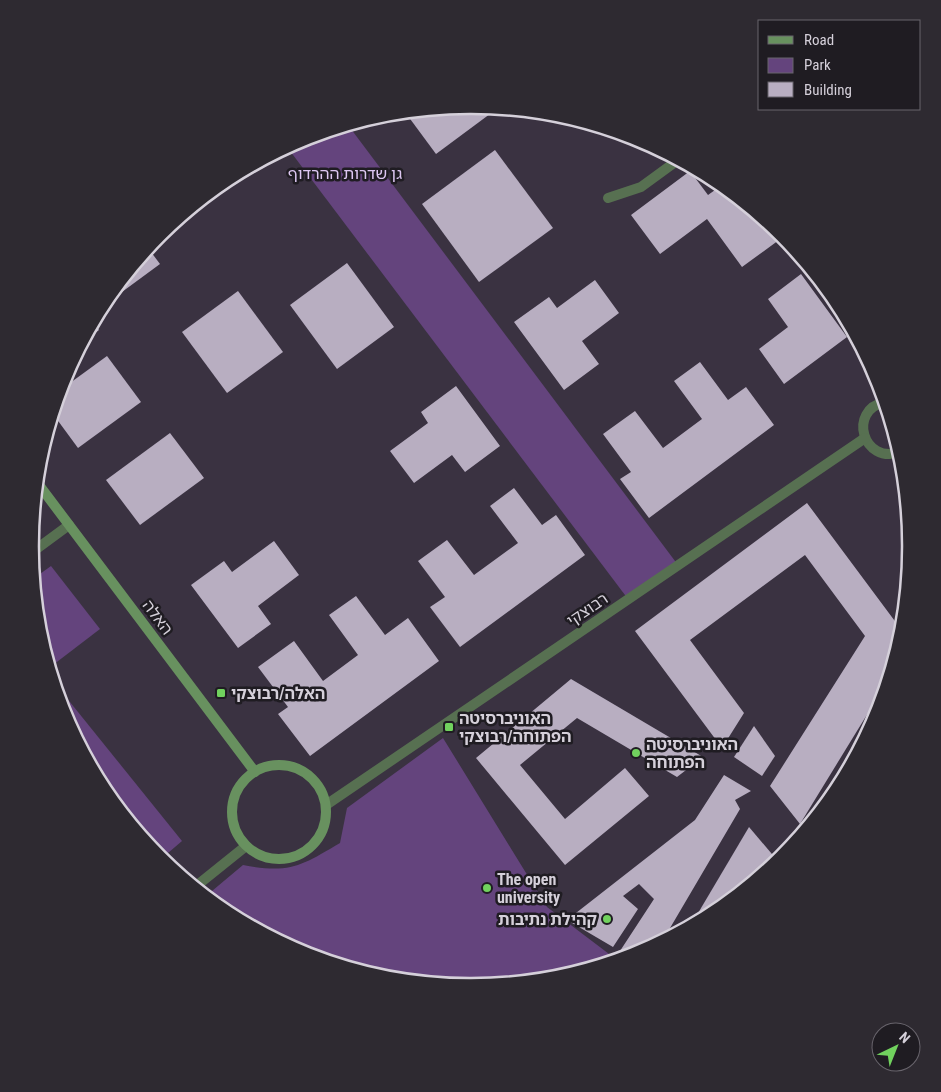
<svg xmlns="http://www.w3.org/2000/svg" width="941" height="1092" viewBox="0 0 941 1092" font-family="'Roboto Condensed','Noto Sans Hebrew',sans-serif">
<rect width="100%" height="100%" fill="#3a3241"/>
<g fill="#64447d">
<polygon points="348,125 678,565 628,599 287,147 302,139"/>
<polygon points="51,566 100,629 49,668 38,632 33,579"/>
<polygon points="53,681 182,841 161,859 104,790 63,714"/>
<path d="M 443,738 L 547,907 L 617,960 C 597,966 577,974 556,978 C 439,1000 299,972 206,896 L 243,865 C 290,874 301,866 340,843 L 347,808 Z"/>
</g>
<g fill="#b8aec1">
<polygon points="471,106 498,108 436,154 405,112"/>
<polygon points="495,150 553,228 479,282 422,204"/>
<polygon points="690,171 708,195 722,185 765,221 779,240 742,267 707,219 660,254 631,215"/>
<polygon points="148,248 160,264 107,303 105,300"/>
<polygon points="347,263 394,327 337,369 290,305"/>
<polygon points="801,274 847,337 784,384 759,349 788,327 768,299"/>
<polygon points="595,280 619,313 582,341 599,364 564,390 514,322 549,297 557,308"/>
<polygon points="238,291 283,352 227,393 182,332"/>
<polygon points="93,322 99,330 83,342"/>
<polygon points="107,356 141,402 78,448 53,414 59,391"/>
<polygon points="700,362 728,400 746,387 774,425 649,518 620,479 631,472 603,434 635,411 663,448 702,419 674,381"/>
<polygon points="456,386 500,446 465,472 452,455 414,483 390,451 428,423 421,412"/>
<polygon points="170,433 204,478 140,525 106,480"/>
<polygon points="514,488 542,525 556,515 585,555 460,647 430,607 445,597 418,561 447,540 474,575 518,543 490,506"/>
<polygon points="807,503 903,632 887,682 800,824 770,786 865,636 805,555 690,640 744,713 722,748 635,631"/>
<polygon points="274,541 299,575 258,606 271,624 238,648 191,585 224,561 232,572"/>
<polygon points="356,596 385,635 408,618 439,661 310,756 278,714 288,707 258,667 294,641 323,681 358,655 329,615"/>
<polygon points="571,679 703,757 677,777 577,718 520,765 565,819 625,768 649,796 565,865 476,758"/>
<polygon points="754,726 775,756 762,776 734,757"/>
<polygon points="724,775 751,791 735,800 740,809 663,940 629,956 620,951 654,899 639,884 623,896 638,909 613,947 567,920 695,820"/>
<polygon points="749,827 777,860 715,912 691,925"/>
</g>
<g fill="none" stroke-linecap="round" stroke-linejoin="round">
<g stroke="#577051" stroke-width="10">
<polyline points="608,198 641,187 678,160"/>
<path d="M 885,402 C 847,410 863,465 900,452"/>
<polyline points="31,553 69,525"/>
<polyline points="326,805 865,438"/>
<polyline points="195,887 246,846"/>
</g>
<g stroke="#68915f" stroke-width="10">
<polyline points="36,481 255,772"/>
<circle cx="279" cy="812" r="47"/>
</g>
</g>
<g fill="#71d25e" stroke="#1f1c22" stroke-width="2">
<rect x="216" y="688" width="10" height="10" rx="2.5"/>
<rect x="444" y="722" width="10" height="10" rx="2.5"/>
<circle cx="636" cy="753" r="5"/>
<circle cx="487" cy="888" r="5"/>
<circle cx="607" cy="919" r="5"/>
</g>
<g text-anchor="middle" stroke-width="5" stroke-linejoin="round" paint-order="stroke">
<g font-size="16" fill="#ddc7f2" stroke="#1f1c22">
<text x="345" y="179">גן שדרות ההרדוף</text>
</g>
<g font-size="16" fill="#d5d0da" stroke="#1f1c22">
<text transform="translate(587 609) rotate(-34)" y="6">רבוצקי</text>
<text transform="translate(158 617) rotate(53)" y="6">האלה</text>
</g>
<g font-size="16" font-weight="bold" fill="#d5d0da" stroke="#1f1c22" text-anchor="start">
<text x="231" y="699">האלה/רבוצקי</text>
<text x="459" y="724">האוניברסיטה<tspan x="459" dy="18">הפתוחה/רבוצקי</tspan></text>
<text x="646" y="750">האוניברסיטה<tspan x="646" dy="18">הפתוחה</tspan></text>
<text x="497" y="885">The open<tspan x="497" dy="18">university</tspan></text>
<text x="597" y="925" text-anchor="end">קהילת נתיבות</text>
</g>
</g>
<path d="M0 0H941V1092H0ZM470 114H471A431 431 0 0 1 902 545V547A431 431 0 0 1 471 978H470A431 431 0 0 1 39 547V545A431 431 0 0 1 470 114Z" fill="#2e2a31" fill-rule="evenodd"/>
<path fill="none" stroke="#d5d0da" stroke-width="2.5" d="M470 114H471A431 431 0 0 1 902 545V547A431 431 0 0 1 471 978H470A431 431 0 0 1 39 547V545A431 431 0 0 1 470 114Z"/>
<rect x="758" y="20" width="162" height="90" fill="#1f1c22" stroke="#68646c"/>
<rect x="768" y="36" width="25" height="8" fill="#68915f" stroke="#68646c"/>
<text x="804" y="45" font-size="15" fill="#d5d0da">Road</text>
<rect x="768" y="58" width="25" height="15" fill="#64447d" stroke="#68646c"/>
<text x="804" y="70" font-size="15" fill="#d5d0da">Park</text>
<rect x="768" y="82" width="25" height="15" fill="#b8aec1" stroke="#68646c"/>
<text x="804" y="95" font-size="15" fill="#d5d0da">Building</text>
<g transform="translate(896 1047) rotate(43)"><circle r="24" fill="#1f1c22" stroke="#68646c"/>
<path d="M0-4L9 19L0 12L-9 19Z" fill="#71d25e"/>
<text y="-8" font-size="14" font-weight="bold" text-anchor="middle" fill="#d5d0da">N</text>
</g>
</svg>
